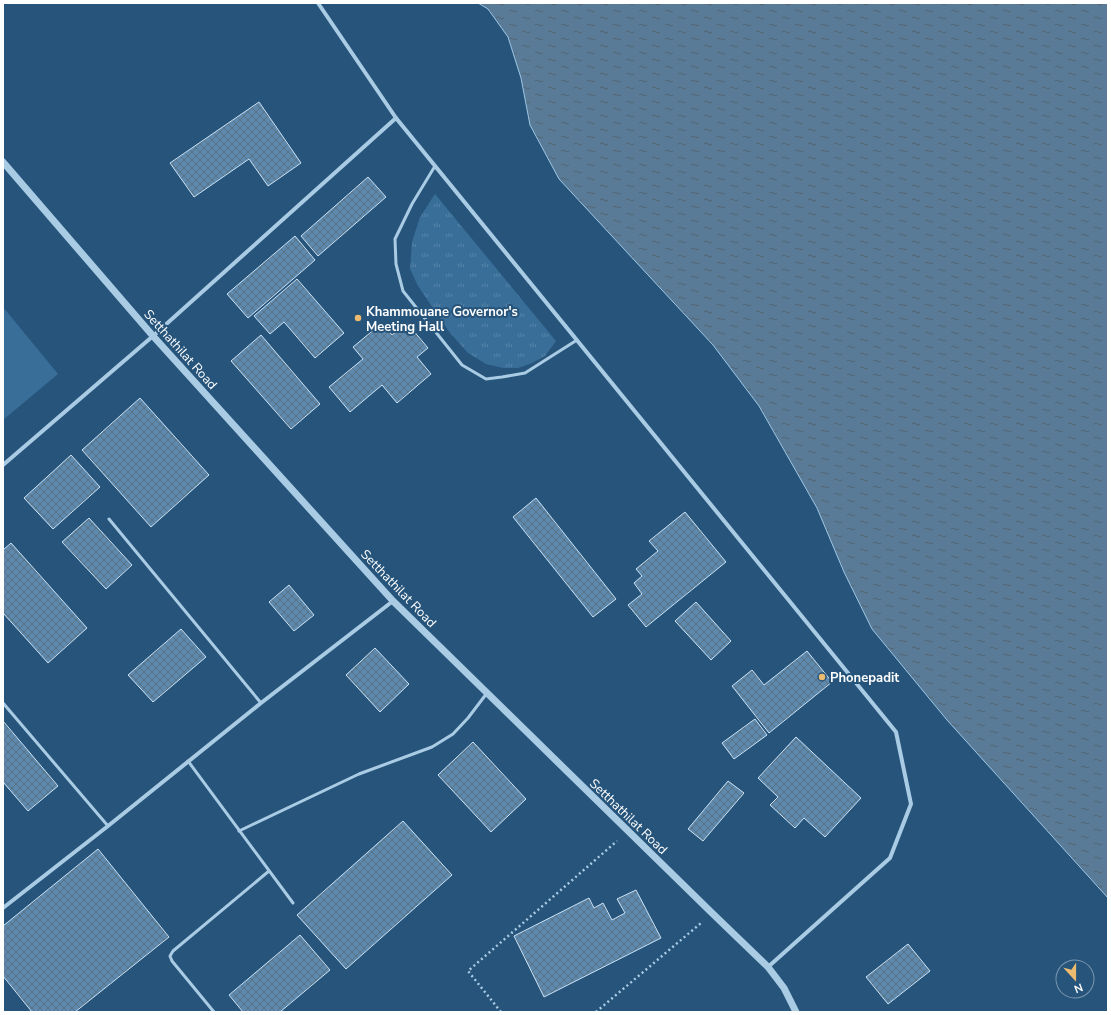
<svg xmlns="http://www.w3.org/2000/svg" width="1111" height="1015" viewBox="0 0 1111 1015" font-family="'Nunito Sans',sans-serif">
<defs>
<pattern id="grass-tufts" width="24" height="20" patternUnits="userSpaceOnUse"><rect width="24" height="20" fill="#396e99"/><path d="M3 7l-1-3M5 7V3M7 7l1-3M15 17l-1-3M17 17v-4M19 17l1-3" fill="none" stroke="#5784a8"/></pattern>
<pattern id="water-ripples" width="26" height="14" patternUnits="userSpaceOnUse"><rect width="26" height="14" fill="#5a7b97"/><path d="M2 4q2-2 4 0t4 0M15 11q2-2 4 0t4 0" fill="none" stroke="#536472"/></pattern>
<pattern id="building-cross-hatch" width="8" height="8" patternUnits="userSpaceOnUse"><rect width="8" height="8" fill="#5e89ad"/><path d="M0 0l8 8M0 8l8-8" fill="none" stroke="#577186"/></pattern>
</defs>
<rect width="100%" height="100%" fill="#26547b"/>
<polygon fill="url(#grass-tufts)" points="435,194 556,341 545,356 532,363 518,368 503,368 486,364 468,353 450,333 418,286 410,269 412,242 420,217"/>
<polygon fill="#396e99" points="3,307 58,374 3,420"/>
<polygon fill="url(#water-ripples)" stroke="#9ec7e5" points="478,3 1108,3 1108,898 947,720 872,629 844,572 817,508 759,406 713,345 559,179 530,125 521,78 508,37 488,9"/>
<g fill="url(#building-cross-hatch)" stroke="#cce2f4">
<polygon points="259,102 301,163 268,186 249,159 194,197 170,163"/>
<polygon points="368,177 386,197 318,256 301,236"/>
<polygon points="295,236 315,260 248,318 227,294"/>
<polygon points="297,279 344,333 315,358 284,322 270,334 254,316"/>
<polygon points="382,323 392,335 407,323 428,348 417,357 431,374 397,403 382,385 350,412 329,387 363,359 353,347"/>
<polygon points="261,335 320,404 291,429 231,361"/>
<polygon points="140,398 209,475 151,527 82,450"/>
<polygon points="71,455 100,487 53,529 24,498"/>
<polygon points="536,498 616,599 593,617 513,517"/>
<polygon points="685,512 726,562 646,627 628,605 642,594 634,583 642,576 636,569 658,551 649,541"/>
<polygon points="89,518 132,565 106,589 62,542"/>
<polygon points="11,543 87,628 48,663 3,613 3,550"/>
<polygon points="289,585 314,615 294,631 269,602"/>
<polygon points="696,602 731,641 711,660 675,621"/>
<polygon points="181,629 206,657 153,702 128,675"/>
<polygon points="375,648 409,684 380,712 346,675"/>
<polygon points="807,651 832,682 769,733 732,686 752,670 764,685"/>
<polygon points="755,719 767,735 734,759 722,743"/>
<polygon points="3,721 58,786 28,811 3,782"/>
<polygon points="796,737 861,798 825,837 804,818 795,828 770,805 778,797 758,778"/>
<polygon points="473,742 526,799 491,832 438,775"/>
<polygon points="728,781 744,793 703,841 688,829"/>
<polygon points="403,821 452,875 346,969 297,915"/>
<polygon points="98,849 169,937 75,1012 32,1012 3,976 3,926"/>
<polygon points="636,890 661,938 544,997 514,936 589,898 594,908 603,903 612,920 625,913 617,899"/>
<polygon points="300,935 330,970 280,1012 243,1012 229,995"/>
<polygon points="908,944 930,971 888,1004 866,977"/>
</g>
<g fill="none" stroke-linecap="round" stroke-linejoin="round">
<g stroke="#aacbe4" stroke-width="2.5" stroke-dasharray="2 3" stroke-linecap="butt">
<polyline points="501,1012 468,971 617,841"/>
<polyline points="596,1012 701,923"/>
</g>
<g stroke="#aacbe4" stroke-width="3">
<polyline points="435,166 412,204 395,239 396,264 403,291 462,365 486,379 502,377 525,373 577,340"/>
<polyline points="109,519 261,703"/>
<polyline points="3,703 108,826"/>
<polyline points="188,761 293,903"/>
<polyline points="239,831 359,774 432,747 453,734 468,718 487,693"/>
<polyline points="214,1012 172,961 170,956 173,951 269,871"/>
</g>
<g stroke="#aacbe4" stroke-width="4">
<polyline points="318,3 396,118 896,732 911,804 890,858 768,967"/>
<polyline points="3,465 153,336 396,118"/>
<polyline points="3,908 108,826 261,703 393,601"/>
</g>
<polyline stroke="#aacbe4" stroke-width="7" points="3,162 153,336 393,601 712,913 768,967 784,988 796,1012"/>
</g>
<g fill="#edbb6f" stroke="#26547b" stroke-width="1.5">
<circle cx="358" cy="318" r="4"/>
<circle cx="822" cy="677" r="4"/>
</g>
<g text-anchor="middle" stroke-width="4" stroke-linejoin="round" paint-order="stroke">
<g font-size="13" font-weight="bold" fill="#fff" stroke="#26547b" text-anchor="start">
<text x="366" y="316">Khammouane Governor's<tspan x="366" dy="15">Meeting Hall</tspan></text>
<text x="830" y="682">Phonepadit</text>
</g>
<g font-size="13" fill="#fff" stroke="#26547b">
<text transform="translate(181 349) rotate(48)" y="5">Setthathilat Road</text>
<text transform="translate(399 588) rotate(46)" y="5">Setthathilat Road</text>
<text transform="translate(629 816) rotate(44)" y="5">Setthathilat Road</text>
</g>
</g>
<rect width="1111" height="1015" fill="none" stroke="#ffffff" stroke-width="8"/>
<g transform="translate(1075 979) rotate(159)"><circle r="19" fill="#26547b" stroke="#7d98b0"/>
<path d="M0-3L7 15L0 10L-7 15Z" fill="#edbb6f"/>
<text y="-6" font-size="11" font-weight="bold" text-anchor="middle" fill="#ffffff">N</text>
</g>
</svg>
